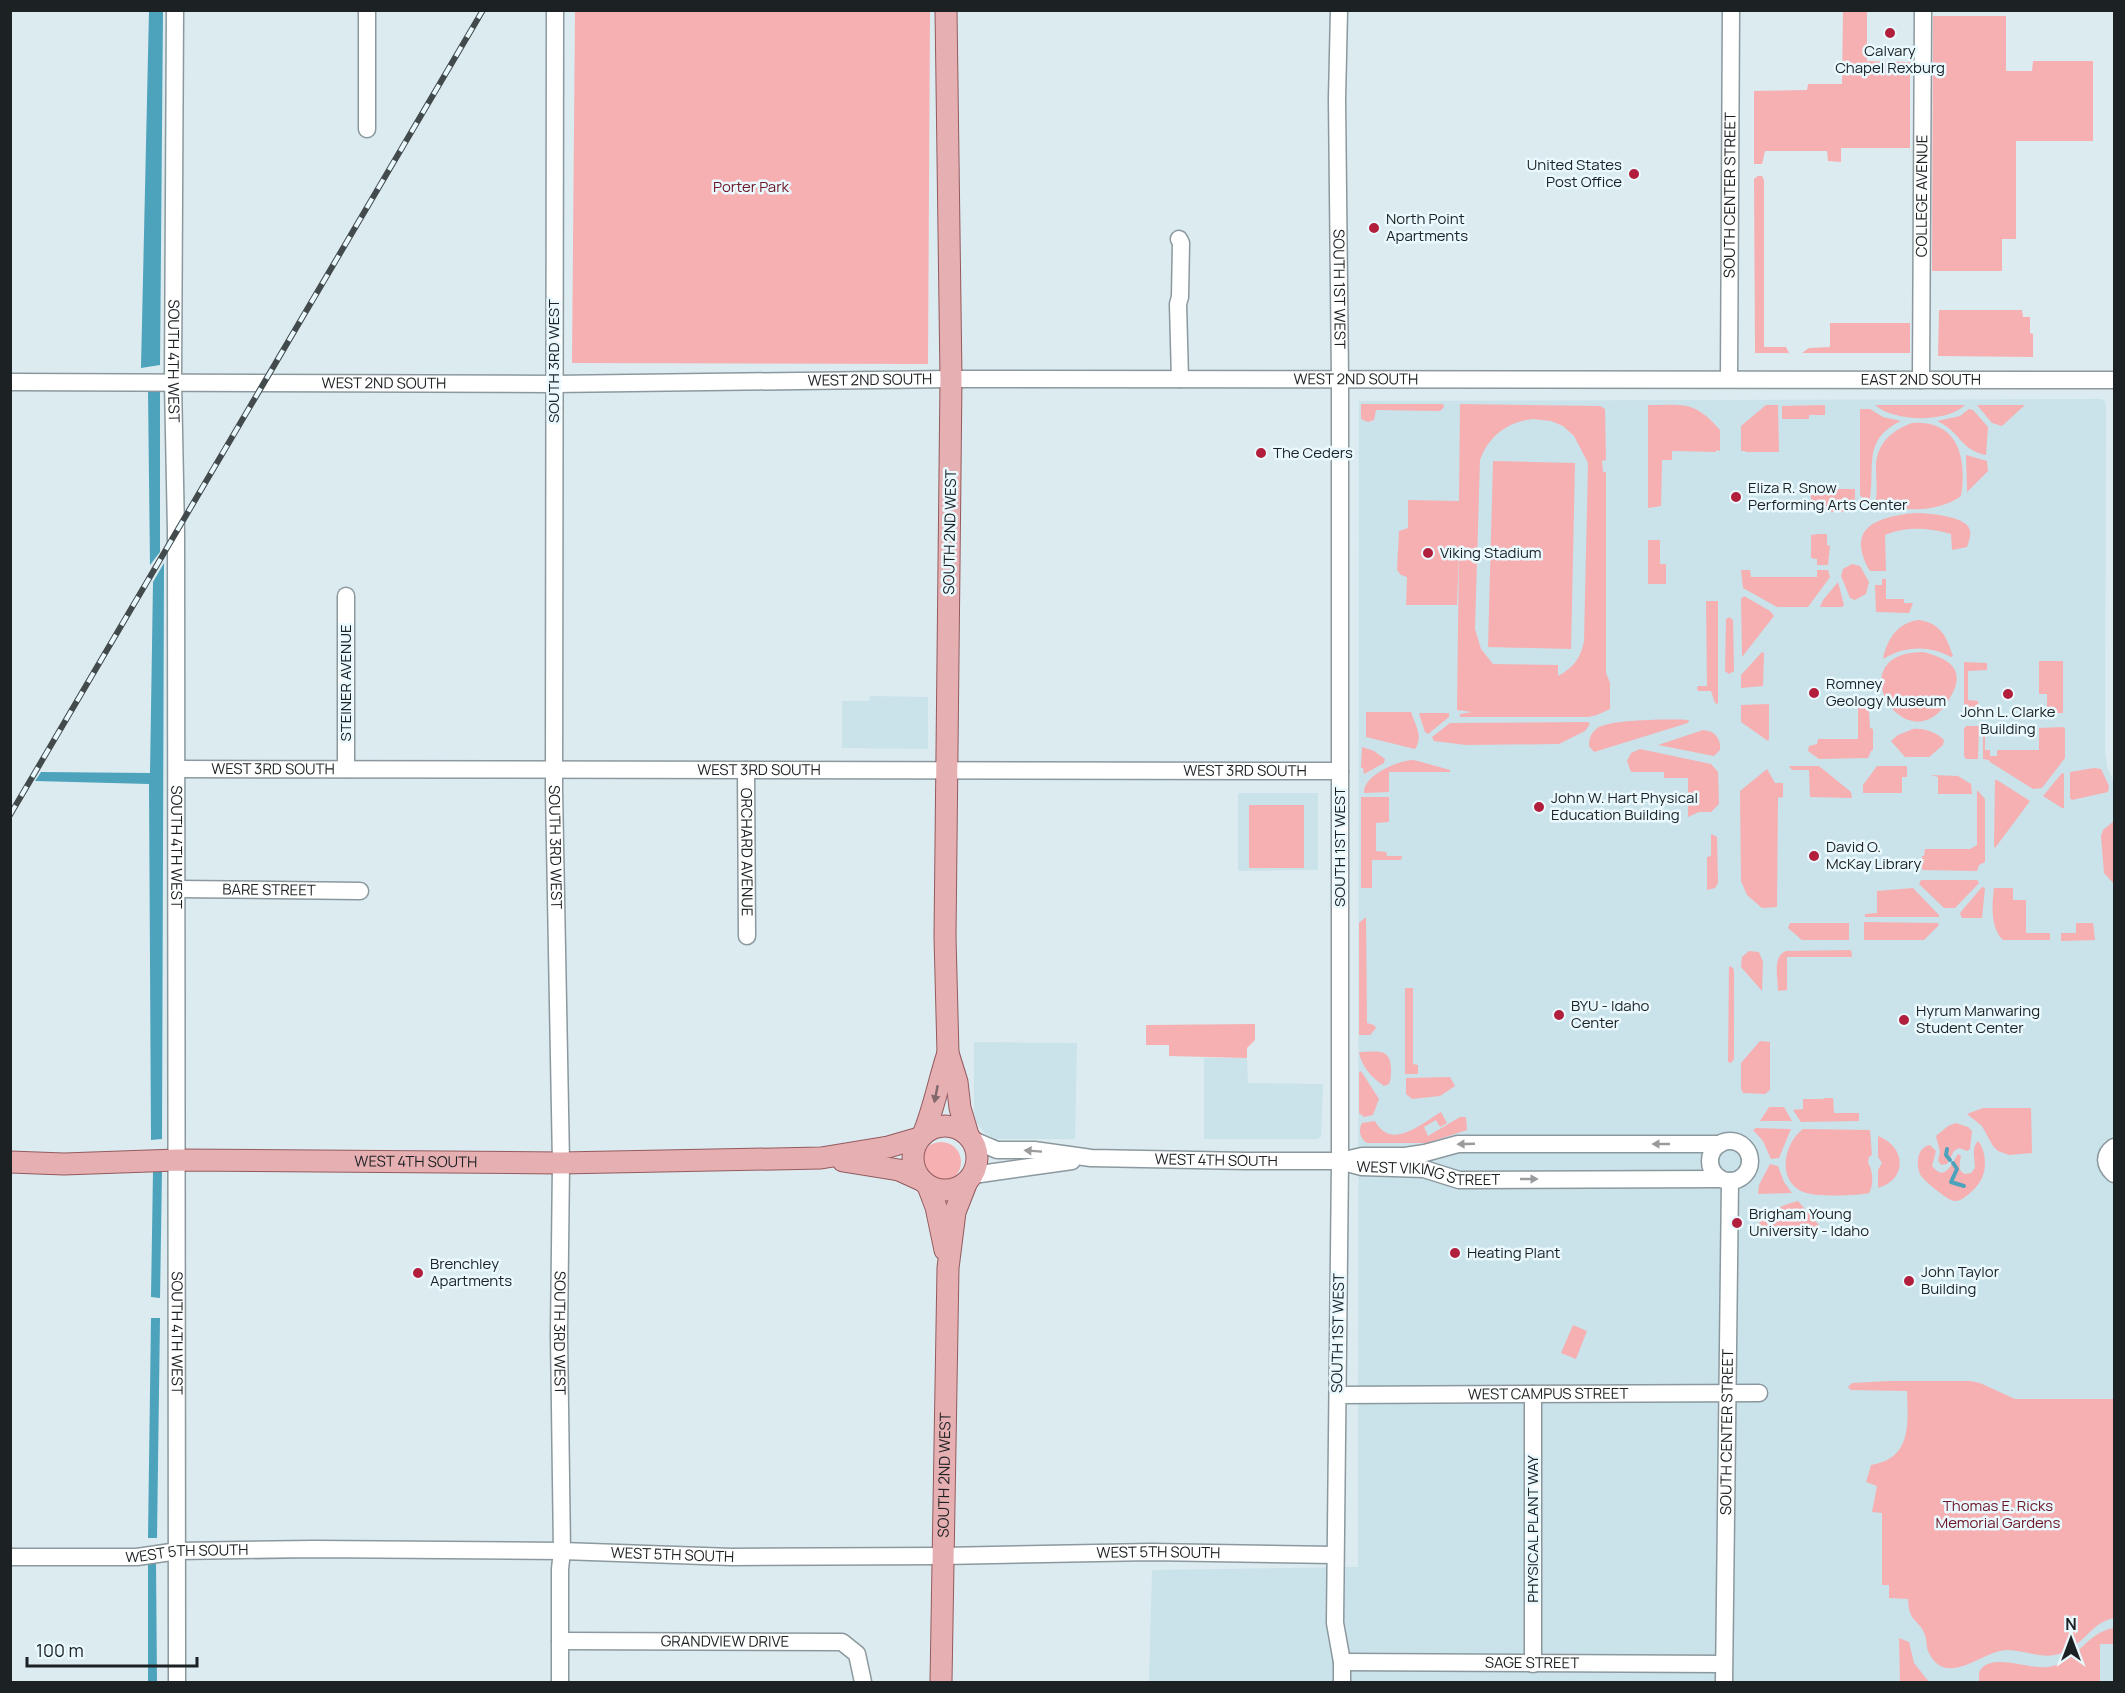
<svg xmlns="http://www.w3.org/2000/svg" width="2125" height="1693" viewBox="0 0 2125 1693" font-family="Manrope,sans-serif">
<rect width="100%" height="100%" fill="#dcebf0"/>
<g fill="#cae2ea">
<polygon points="2100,399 2104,400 2106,405 2105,751 2107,767 2114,781 2114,1682 1149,1682 1152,1570 1358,1567 1359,401"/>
<polygon points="870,696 928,697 928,749 842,748 842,701 869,701"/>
<polygon points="1238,793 1318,793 1318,870 1238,871"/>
<polygon points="974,1042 1077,1043 1075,1139 996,1139 985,1133 976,1122 974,1113"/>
<polygon points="1204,1058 1247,1058 1248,1083 1323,1084 1321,1137 1316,1139 1204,1139"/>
</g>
<g fill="#f6b0b2" fill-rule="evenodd">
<polygon points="575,11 930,11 928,364 572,363"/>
<polygon points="1843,11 1867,11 1867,61 1910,62 1910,148 1841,148 1841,162 1828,161 1827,151 1765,151 1762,164 1754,164 1754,91 1807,90 1808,84 1842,84"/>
<polygon points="1933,16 2006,16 2006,71 2032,71 2033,61 2093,61 2093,141 2016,141 2016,239 2002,239 2002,271 1932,271"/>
<polygon points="1758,176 1762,176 1764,180 1764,347 1786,347 1789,353 1755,353 1754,179"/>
<polygon points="1939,310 2022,310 2023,317 2030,317 2030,333 2033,334 2033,357 1938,356"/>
<polygon points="1830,323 1910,323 1910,353 1802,353 1809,348 1830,347"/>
<polygon points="1361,404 1443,404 1444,407 1440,411 1376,410 1374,420 1368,422 1361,419"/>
<path d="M 1460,404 L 1600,406 L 1605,409 L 1606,460 L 1602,461 L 1603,472 L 1606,472 L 1606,673 L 1610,683 L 1610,709 L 1597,715 L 1588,717 L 1460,717 L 1460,714 L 1472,712 L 1457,710 L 1459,549 L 1457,605 L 1406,605 L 1407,577 L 1401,575 L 1397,570 L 1399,531 L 1408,528 L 1408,500 L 1459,501 ZM 1533,419 L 1551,421 L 1563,426 L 1574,436 L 1588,463 L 1584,641 C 1581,658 1573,668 1558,676 L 1558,665 L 1493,664 L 1481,649 L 1475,629 L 1480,460 C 1489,436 1507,422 1533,419 Z"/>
<path d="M 1648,405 C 1684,405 1694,400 1720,430 L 1720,451 L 1716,450 L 1716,452 L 1672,451 L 1672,460 L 1662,460 L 1661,506 L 1648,508 Z"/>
<polygon points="1766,405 1778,405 1779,452 1746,452 1745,451 1741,451 1741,426"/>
<polygon points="1825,405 1825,415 1809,415 1809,419 1782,419 1782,406"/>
<path d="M 1875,405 L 1965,405 C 1947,423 1894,422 1875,405 Z"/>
<polygon points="1977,405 2025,405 2002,426 1992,423"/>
<path d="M 1860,409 L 1870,409 L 1883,417 L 1901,421 C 1860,440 1877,470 1869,504 L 1860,495 Z"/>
<path d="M 1969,409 L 1973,410 L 1988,427 L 1986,455 C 1960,450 1960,431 1937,421 L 1960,416 Z"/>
<path d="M 1912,423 C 1959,420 1967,459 1961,496 C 1938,513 1902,511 1875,505 C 1878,491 1876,480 1876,467 C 1876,444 1892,430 1912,423 Z"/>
<polygon points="1966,455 1987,461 1988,471 1967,492"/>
<polygon points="1493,461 1575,463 1571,649 1488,647"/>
<polygon points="1811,484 1822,484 1823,489 1855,489 1855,512 1813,512 1813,508 1811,507"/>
<path d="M 1915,513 C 1927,513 1964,516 1969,528 C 1972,534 1969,541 1967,547 L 1952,550 L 1951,534 C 1929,528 1907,526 1885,535 L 1886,571 L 1870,571 C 1845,527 1877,517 1915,513 Z"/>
<polygon points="1819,534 1827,534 1827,545 1830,546 1828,565 1817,565 1817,559 1811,558 1811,535"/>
<polygon points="1648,540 1660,540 1660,564 1666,564 1666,584 1648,584"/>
<polygon points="1852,564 1860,566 1869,582 1866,594 1855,600 1850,598 1841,576 1843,569"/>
<polygon points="1741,570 1750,570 1751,577 1817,577 1817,570 1828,570 1830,577 1808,607 1777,607 1743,588"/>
<polygon points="1882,579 1886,579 1886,599 1904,599 1904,603 1913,603 1909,613 1876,612 1875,585 1882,585"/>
<polygon points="1838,582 1844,605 1842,607 1820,607 1823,600"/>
<polygon points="1744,596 1770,611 1774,616 1742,657 1741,599"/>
<polygon points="1706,601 1718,601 1718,704 1715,703 1711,691 1698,691 1697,688 1698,686 1707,686"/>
<polygon points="1729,617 1733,620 1734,671 1729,674 1725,671 1726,619"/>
<path d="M 1919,620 C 1941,623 1947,638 1953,656 L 1951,657 C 1928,645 1905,646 1883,659 C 1887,639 1898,622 1919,620 Z"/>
<polygon points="1762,652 1764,653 1763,686 1741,688 1741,675"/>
<path d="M 1923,652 C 1947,658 1967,668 1951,696 C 1909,773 1834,652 1923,652 Z"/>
<polygon points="2039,661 2063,661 2063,713 2047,713 2047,694 2039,694"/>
<polygon points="1964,662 1987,663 1987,670 1968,671 1968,700 1978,701 1979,714 1974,714 1974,708 1964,708"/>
<polygon points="1864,699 1872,699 1872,711 1869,711 1870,728 1873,729 1873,750 1871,751 1868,758 1819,759 1808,751 1809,746 1817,744 1818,739 1858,739 1858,702 1863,702"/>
<polygon points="1769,704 1769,739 1768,741 1741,722 1741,705"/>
<path d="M 1366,712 L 1411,712 C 1415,725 1424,737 1415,749 L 1366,737 Z"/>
<polygon points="1420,713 1449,713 1449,717 1428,734 1425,732 1419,714"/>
<path d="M 1689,720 L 1688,723 L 1594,752 L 1589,746 C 1589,740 1590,734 1596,729 C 1608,719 1671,719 1689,720 Z"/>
<polygon points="1588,722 1590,724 1585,731 1559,744 1466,745 1434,741 1432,737 1450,723"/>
<polygon points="1966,726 1979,726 1978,759 1966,759 1964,756 1964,729"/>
<polygon points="2063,727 2065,729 2065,758 2042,788 2033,789 1990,762 1989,760 1983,759 1983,729 1985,729 1985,750 1990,750 1990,756 1997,756 1997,750 2039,750 2039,728"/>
<path d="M 1913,729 C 1925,728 1935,732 1944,740 L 1943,745 L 1929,757 L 1905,757 L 1891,741 L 1898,735 Z"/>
<path d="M 1703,730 C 1715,731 1721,738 1720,750 L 1714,756 L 1658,745 Z"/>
<polygon points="1362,747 1374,751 1385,759 1384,763 1364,774 1363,768 1361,768"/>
<polygon points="1640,749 1711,764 1718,772 1719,804 1711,812 1699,812 1688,817 1688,778 1664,778 1664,772 1631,772 1627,761 1631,753"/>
<path d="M 1414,760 L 1450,770 L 1450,772 L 1389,772 L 1389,792 L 1364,793 C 1363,775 1399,760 1414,760 Z"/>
<polygon points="1789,766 1819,766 1851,792 1852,798 1810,797 1809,770 1792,770"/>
<polygon points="1877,766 1907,766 1907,777 1902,777 1902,793 1863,793 1863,785"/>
<polygon points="2094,768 2101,769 2109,786 2108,792 2072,800 2070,798 2070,772"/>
<polygon points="1767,769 1775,783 1783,783 1783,797 1778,798 1777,907 1762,908 1747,895 1741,881 1740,791"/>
<polygon points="2062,773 2064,774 2064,808 2062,808 2043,796"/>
<polygon points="1931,775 1958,776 1971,784 1972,794 1938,794 1938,777"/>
<polygon points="1995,780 1997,780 2030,801 1995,848 1994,846"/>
<polygon points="1977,790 1985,799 1985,862 1979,865 1977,871 1922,870 1922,856 1924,856 1925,849 1970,849 1977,845"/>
<polygon points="1361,797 1389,797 1389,822 1376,823 1376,851 1386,852 1387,856 1402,856 1401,860 1372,860 1372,888 1361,888"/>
<rect x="1249" y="805" width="55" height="63"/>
<polygon points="2114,821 2114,884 2104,873 2101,836 2103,830"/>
<polygon points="1711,834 1717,837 1718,883 1715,888 1707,890 1707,857 1711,856"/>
<polygon points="1921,880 1977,880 1979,883 1955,908 1944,908 1919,884"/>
<polygon points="1982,887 1985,888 1982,918 1962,918 1960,913"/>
<polygon points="1913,888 1939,915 1939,917 1865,917 1865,914 1877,913 1877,891"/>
<path d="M 1994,888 L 2013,888 L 2013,900 L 2026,900 L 2026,933 L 2050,933 L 2050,940 L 2003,940 C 1990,928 1992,904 1994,888 Z"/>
<polygon points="1366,917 1367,1023 1374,1025 1376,1028 1370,1035 1359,1035 1359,923"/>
<polygon points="1864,922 1938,923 1939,925 1924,940 1864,940"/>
<polygon points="1790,923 1849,923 1849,940 1802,940 1788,928"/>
<polygon points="2076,923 2093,923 2095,940 2061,941 2061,933 2076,933"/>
<path d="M 1851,950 L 1852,957 L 1787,957 L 1787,990 L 1778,991 C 1778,978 1772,956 1786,951 Z"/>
<polygon points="1749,951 1759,952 1763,962 1762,991 1741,967 1742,957"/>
<polygon points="1729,966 1733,968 1734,971 1734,1059 1731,1063 1728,1062"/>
<polygon points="1405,988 1413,988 1413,1064 1418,1065 1418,1074 1405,1074"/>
<polygon points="1255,1024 1255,1040 1247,1048 1247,1058 1169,1056 1169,1045 1146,1045 1146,1025"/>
<polygon points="1760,1041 1770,1042 1770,1090 1765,1094 1743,1093 1741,1089 1741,1063"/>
<path d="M 1359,1052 C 1377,1052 1391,1047 1391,1070 C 1391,1075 1391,1079 1389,1084 L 1384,1086 C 1372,1078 1361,1066 1359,1052 Z"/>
<polygon points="1361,1071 1379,1099 1373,1115 1364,1117 1359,1113 1359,1072"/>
<polygon points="1450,1077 1455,1086 1440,1096 1412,1099 1406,1094 1406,1078"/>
<polygon points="1825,1098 1833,1098 1834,1113 1859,1113 1859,1121 1801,1122 1793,1110 1803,1109 1803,1099 1823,1099"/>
<polygon points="1769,1107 1784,1107 1792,1121 1760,1121"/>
<polygon points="1983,1108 2031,1108 2032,1153 2009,1155 1998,1151 1993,1146 1982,1126 1967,1114"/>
<path d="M 1441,1112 L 1447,1123 L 1440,1127 L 1436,1120 L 1424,1127 L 1428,1136 L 1460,1117 L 1466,1117 L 1467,1130 L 1427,1143 L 1367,1143 C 1360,1139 1358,1130 1362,1123 L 1375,1121 C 1391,1151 1421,1124 1441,1112 Z"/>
<polygon points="1956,1123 1968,1127 1972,1131 1970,1149 1967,1151 1959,1148 1954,1151 1947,1164 1941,1165 1938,1160 1940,1152 1936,1136 1948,1126"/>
<polygon points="1756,1128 1791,1129 1779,1158 1771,1159 1763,1141 1753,1130"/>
<path d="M 1803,1129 L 1870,1130 L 1872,1155 L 1869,1157 L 1868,1163 C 1873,1170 1874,1185 1869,1193 C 1856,1196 1815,1197 1803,1192 C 1776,1180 1784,1143 1803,1129 Z"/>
<path d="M 1878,1136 C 1906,1147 1908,1179 1878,1188 L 1878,1170 L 1882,1163 L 1878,1157 Z"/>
<path d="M 1978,1141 C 1985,1149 1986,1163 1984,1172 C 1982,1180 1977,1187 1971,1192 C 1967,1196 1961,1201 1955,1201 C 1948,1201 1926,1182 1921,1176 C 1915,1165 1917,1147 1930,1145 L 1936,1151 L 1932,1166 C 1946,1183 1951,1163 1958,1154 L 1961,1156 C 1960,1163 1957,1172 1966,1174 L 1971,1173 L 1975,1168 C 1975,1159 1971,1148 1978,1141 Z"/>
<circle cx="941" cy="1162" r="20"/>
<polygon points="1770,1164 1778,1166 1784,1182 1792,1193 1758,1194 1759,1185"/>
<path d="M 1798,1201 L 1818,1224 L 1819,1230 L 1760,1229 L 1757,1228 C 1760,1214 1785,1204 1798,1201 Z"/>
<polygon points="1573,1325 1587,1331 1576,1359 1561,1353"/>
<path d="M 1890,1381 L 1970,1381 L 1980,1383 L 2015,1399 L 2114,1399 L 2114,1618 C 2093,1622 2085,1642 2066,1651 C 2045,1662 2028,1650 2007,1650 C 1983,1650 1947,1689 1929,1653 C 1926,1648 1927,1641 1925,1635 C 1919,1618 1909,1624 1908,1599 L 1889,1598 L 1889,1585 L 1882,1585 L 1882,1513 L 1872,1512 L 1877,1486 L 1866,1482 L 1871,1465 C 1912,1459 1908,1423 1907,1391 L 1851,1390 L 1848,1387 L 1852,1383 Z"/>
<path d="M 2114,1628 L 2114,1644 L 2100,1644 L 2100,1682 L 1979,1682 L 1979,1672 C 1990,1651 2028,1670 2048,1667 C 2077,1663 2086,1632 2114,1628 Z"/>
<polygon points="1899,1638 1909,1642 1914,1663 1929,1682 1900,1682"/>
</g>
<g fill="#4da2bc">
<polygon points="149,11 163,11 160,365 141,368"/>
<polygon points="148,390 160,390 160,552 150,565"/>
<polygon points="164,563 162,1139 151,1140 149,784 35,781 41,772 150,773 153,582"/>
<polygon points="153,1171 162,1171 160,1298 151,1297"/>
<polygon points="151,1318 160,1318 157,1538 148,1538"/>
<polygon points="148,1561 156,1561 157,1682 148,1682"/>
</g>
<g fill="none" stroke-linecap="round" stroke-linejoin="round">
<g stroke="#4da2bc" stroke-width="4">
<polyline points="1947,1149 1946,1155 1950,1160"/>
<polyline points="1953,1163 1957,1169 1951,1182 1964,1186"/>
</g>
<defs>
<g id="minor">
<path id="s1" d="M 175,10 L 173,382 L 176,532 L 177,1682"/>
<path id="s2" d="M 555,10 L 554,790 L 561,1163 L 559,1335 L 562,1551 L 560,1569 L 560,1682"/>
<path id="s3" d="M 1339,10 L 1337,99 L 1340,379 L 1340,1161 L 1335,1623 L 1342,1662 L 1342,1682"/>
<polyline points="367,129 367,10"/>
<polyline points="1179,239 1181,243 1180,297 1178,304 1180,379"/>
<path id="s4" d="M 1729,379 L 1731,10"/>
<path id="s5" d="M 1921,380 L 1923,10"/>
<path id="s6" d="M 10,382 L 554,384 L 951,379 L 2114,380"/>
<polyline points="346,596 346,769"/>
<path id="s7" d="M 177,769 L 1340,771"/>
<path id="s8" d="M 746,770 L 747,936"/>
<path id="s9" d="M 177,889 L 360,891"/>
<path id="s10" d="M 971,1139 L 997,1150 L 1034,1150 L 1091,1158 L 1247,1161 L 1340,1161"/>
<circle cx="1730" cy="1161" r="20"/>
<path id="s11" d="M 1720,1144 L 1458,1144 L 1425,1153 L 1405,1156 L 1362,1156 L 1340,1161 L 1362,1167 L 1424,1169 L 1459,1180 L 1720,1179"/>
<path d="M 2114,1147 C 2103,1155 2104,1165 2114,1174"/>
<polyline points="973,1175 1072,1161"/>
<polyline points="1533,1394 1533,1664"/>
<path id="s12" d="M 1338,1395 L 1759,1393"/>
<path id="s13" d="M 10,1557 L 137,1557 L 178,1551 L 313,1549 L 562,1551 L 732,1557 L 943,1556 L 1151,1552 L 1335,1555"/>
<path id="s14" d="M 560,1641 L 842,1642 L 857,1654 L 863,1682"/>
<path id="s15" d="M 1342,1662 L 1724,1664"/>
<path id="s16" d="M 1724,1682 L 1730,1181"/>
</g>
<g id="major">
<polyline points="946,10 951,379 945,937 948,1053 957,1082 960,1108 968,1135"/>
<circle cx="945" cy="1158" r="32"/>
<path d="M 923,1135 C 934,1108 939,1080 948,1053"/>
<polyline points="843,1161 899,1170 921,1180"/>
<path id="s17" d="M 10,1162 L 64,1164 L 177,1160 L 561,1163 L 821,1158 L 888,1147 L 919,1138"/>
<polyline points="928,1186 936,1207 945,1250"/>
<path id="s18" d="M 941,1682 L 948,1268 L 955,1212 L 966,1184"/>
</g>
</defs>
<use href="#minor" stroke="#8b999e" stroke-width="19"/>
<use href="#major" stroke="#945b5f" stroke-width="23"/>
<use href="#minor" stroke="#fff" stroke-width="16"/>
<use href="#major" stroke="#e6afb2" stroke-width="21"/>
<defs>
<polyline id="rail" points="10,815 483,10"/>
</defs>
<use href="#rail" stroke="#434a4c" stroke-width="6"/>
<use href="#rail" stroke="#e9f9fe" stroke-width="4" stroke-dasharray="11" stroke-linecap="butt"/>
</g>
<defs><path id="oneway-solid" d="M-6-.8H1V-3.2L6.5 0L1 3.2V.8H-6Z" transform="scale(1.5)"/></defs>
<use fill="#81686a" href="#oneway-solid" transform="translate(936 1094) rotate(101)"/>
<g fill="#999b9c">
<use href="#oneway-solid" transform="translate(1466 1144) rotate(178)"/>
<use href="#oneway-solid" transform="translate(1661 1144) rotate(180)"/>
<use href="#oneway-solid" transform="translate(1033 1151) rotate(-176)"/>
<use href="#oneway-solid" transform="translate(1529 1179)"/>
</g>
<g fill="#b21f3d" stroke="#e9f9fe" stroke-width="2">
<circle cx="1890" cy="33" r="6"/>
<circle cx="1634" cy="174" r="6"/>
<circle cx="1374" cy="228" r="6"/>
<circle cx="1261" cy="453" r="6"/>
<circle cx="1736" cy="497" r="6"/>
<circle cx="1428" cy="553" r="6"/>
<circle cx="1814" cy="693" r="6"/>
<circle cx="2008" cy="694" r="6"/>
<circle cx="1539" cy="807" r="6"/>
<circle cx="1814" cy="856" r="6"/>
<circle cx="1559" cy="1015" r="6"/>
<circle cx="1904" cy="1020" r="6"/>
<circle cx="1737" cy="1223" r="6"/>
<circle cx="1455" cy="1253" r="6"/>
<circle cx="418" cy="1273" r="6"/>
<circle cx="1909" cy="1281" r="6"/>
</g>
<g text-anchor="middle" stroke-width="5" stroke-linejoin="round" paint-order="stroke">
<g font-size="15" fill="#1c2123" stroke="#e9f9fe" text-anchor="start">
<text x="1890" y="56" text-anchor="middle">Calvary<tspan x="1890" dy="17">Chapel Rexburg</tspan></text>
<text x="1622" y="170" text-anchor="end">United States<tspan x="1622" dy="17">Post Office</tspan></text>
<text x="1386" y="224">North Point<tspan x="1386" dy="17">Apartments</tspan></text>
<text x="1273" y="458">The Ceders</text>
<text x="1748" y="493">Eliza R. Snow<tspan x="1748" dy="17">Performing Arts Center</tspan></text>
<text x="1440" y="558">Viking Stadium</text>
<text x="1826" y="689">Romney<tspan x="1826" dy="17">Geology Museum</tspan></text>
<text x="2008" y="717" text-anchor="middle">John L. Clarke<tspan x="2008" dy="17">Building</tspan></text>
<text x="1551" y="803">John W. Hart Physical<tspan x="1551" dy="17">Education Building</tspan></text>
<text x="1826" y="852">David O.<tspan x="1826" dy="17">McKay Library</tspan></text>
<text x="1571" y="1011">BYU - Idaho<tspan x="1571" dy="17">Center</tspan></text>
<text x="1916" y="1016">Hyrum Manwaring<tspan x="1916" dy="17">Student Center</tspan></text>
<text x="1749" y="1219">Brigham Young<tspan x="1749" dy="17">University - Idaho</tspan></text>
<text x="1467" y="1258">Heating Plant</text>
<text x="430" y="1269">Brenchley<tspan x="430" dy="17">Apartments</tspan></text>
<text x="1921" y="1277">John Taylor<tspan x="1921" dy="17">Building</tspan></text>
</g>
<g font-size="15" fill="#6d1625" stroke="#e9f9fe">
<text x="751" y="192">Porter Park</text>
<text x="1998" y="1511">Thomas E. Ricks<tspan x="1998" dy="17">Memorial Gardens</tspan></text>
</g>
<g font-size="15" fill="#1c2123" stroke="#e9f9fe">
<text dy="5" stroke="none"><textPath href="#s4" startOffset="184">SOUTH CENTER STREET</textPath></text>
<text dy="5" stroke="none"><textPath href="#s5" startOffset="184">COLLEGE AVENUE</textPath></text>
<text dy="5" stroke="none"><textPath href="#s3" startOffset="279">SOUTH 1ST WEST</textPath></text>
<text dy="5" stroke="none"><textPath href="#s1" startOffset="351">SOUTH 4TH WEST</textPath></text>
<text transform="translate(554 361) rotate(-90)" y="5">SOUTH 3RD WEST</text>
<text dy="5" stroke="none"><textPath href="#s6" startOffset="1346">WEST 2ND SOUTH</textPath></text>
<text dy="5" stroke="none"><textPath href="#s6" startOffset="860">WEST 2ND SOUTH</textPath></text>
<text dy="5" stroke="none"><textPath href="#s6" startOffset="1911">EAST 2ND SOUTH</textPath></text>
<text dy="5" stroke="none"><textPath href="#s6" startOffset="374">WEST 2ND SOUTH</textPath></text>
<text transform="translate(950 532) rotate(-89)" y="5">SOUTH 2ND WEST</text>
<text transform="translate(346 683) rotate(-90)" y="5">STEINER AVENUE</text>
<text dy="5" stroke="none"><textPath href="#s7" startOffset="96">WEST 3RD SOUTH</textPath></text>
<text dy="5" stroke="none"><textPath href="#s7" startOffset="582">WEST 3RD SOUTH</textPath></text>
<text dy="5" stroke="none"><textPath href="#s7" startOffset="1068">WEST 3RD SOUTH</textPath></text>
<text dy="5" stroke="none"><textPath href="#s1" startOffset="837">SOUTH 4TH WEST</textPath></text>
<text dy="5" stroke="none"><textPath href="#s2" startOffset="837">SOUTH 3RD WEST</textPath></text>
<text transform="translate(1340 847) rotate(-90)" y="5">SOUTH 1ST WEST</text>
<text dy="5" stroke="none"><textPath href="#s8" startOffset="82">ORCHARD AVENUE</textPath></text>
<text dy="5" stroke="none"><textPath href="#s9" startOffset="92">BARE STREET</textPath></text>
<text dy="5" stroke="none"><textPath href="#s10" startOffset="248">WEST 4TH SOUTH</textPath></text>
<text dy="5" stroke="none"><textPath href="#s17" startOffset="406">WEST 4TH SOUTH</textPath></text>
<text dy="5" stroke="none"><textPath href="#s11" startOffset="472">WEST VIKING STREET</textPath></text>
<text dy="5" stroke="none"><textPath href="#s1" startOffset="1323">SOUTH 4TH WEST</textPath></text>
<text dy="5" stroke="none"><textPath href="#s2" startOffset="1323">SOUTH 3RD WEST</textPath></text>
<text transform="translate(1338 1333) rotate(-89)" y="5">SOUTH 1ST WEST</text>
<text dy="5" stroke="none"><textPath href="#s12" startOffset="210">WEST CAMPUS STREET</textPath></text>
<text dy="5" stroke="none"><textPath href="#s16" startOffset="250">SOUTH CENTER STREET</textPath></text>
<text dy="5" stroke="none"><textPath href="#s18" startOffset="207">SOUTH 2ND WEST</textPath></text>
<text transform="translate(1533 1529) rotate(-90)" y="5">PHYSICAL PLANT WAY</text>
<text dy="5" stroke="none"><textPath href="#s13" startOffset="177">WEST 5TH SOUTH</textPath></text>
<text dy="5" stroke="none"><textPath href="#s13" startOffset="1149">WEST 5TH SOUTH</textPath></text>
<text dy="5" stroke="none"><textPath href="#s13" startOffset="663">WEST 5TH SOUTH</textPath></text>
<text dy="5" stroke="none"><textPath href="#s14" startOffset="165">GRANDVIEW DRIVE</textPath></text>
<text dy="5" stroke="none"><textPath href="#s15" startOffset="190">SAGE STREET</textPath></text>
</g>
</g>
<rect width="2125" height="1693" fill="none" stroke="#1c2123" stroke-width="24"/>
<g transform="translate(2071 1639)" stroke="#e9f9fe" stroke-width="4.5" paint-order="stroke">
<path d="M0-4.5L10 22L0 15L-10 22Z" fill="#1c2123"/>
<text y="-9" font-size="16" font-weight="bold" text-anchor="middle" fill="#1c2123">N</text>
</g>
<path d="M27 1657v9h170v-9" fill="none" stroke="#1c2123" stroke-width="3"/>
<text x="36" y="1657" font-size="18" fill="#1c2123" stroke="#e9f9fe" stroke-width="4.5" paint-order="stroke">100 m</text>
</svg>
